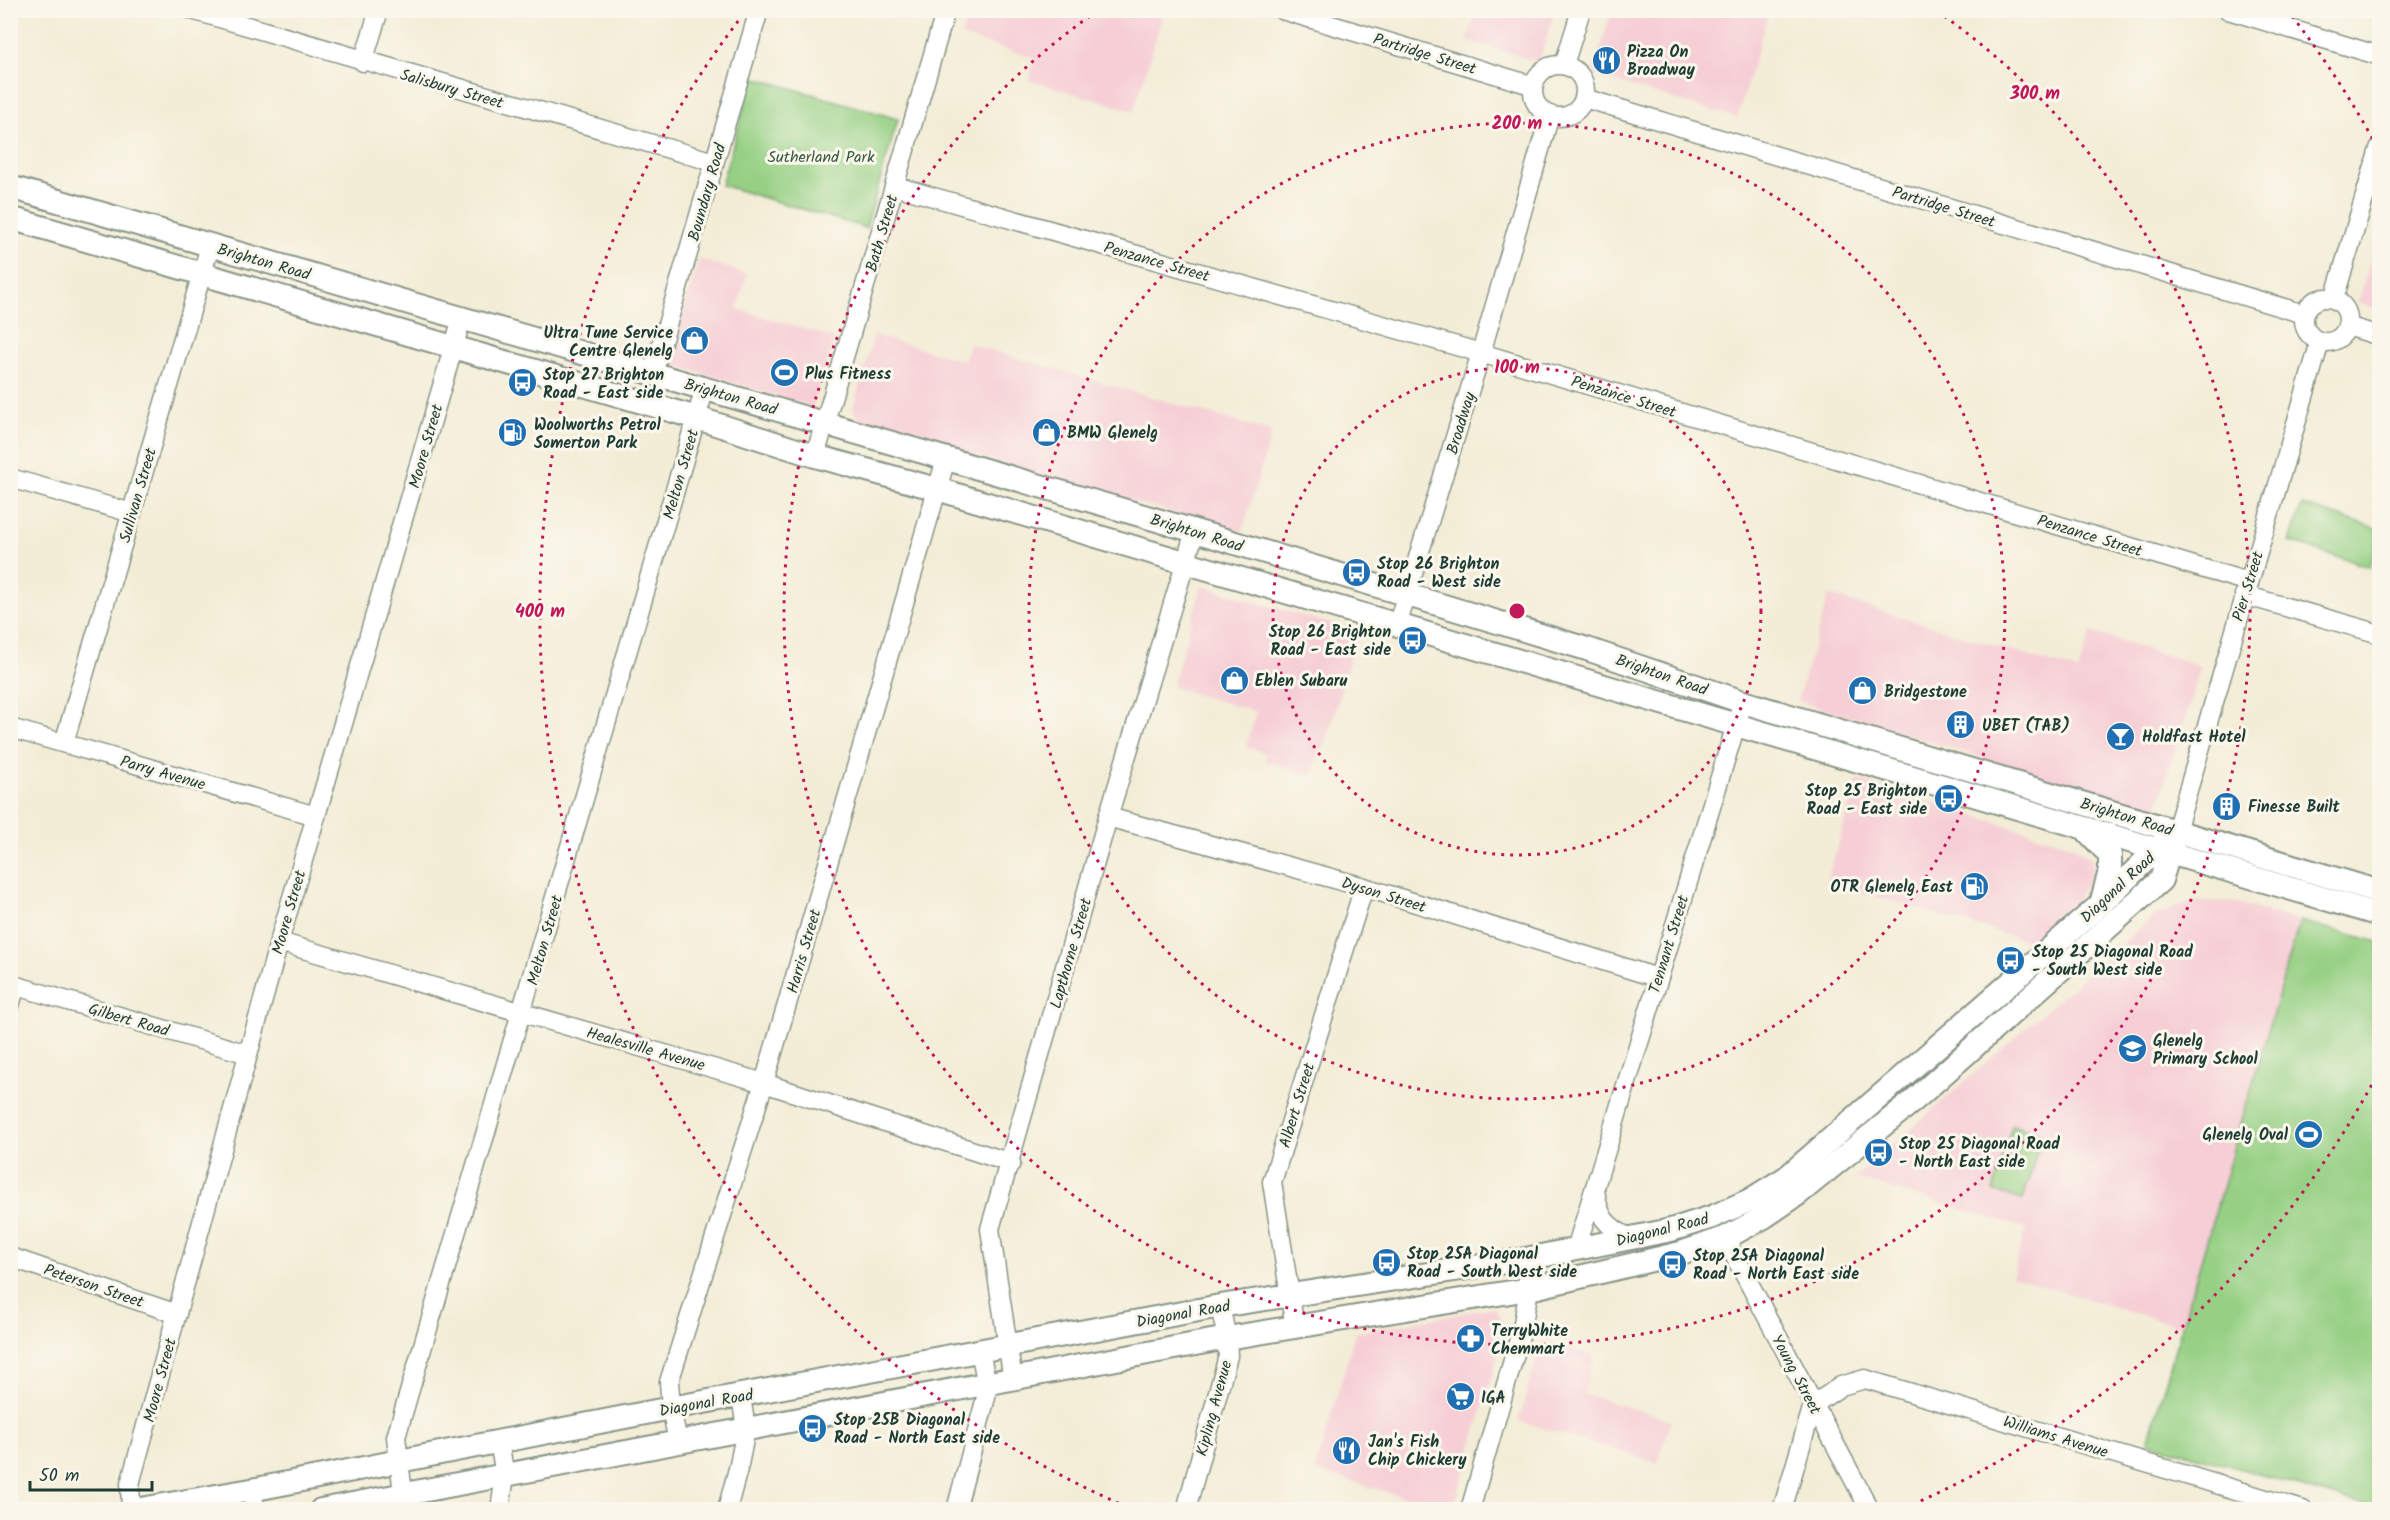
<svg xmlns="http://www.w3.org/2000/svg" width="2390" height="1520" viewBox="0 0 2390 1520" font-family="Kalam,sans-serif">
<rect width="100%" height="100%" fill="#fbf7ec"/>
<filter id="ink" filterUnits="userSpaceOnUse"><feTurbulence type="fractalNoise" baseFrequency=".0167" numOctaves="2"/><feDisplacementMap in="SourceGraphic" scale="12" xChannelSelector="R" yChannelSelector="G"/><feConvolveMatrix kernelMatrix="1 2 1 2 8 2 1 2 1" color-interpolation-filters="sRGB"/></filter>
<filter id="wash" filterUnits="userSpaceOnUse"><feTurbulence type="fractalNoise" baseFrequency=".008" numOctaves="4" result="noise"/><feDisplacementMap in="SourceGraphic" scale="24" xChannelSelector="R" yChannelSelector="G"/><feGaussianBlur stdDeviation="1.35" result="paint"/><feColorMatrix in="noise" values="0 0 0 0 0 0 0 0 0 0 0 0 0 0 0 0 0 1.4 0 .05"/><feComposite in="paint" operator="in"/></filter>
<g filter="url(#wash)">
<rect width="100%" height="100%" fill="#f3edd7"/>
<g fill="#f6cfd6">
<polygon points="969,11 969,10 1164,11 1134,111 1029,80 1035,58 961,36"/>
<polygon points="1476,11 1555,11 1539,62 1467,40"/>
<polygon points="1612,11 1769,11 1737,118 1592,75"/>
<polygon points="2379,231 2379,309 2358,303"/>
<polygon points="699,259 747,274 737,309 834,338 813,407 667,363"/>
<polygon points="874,335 964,361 969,344 1272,432 1242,533 859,422 853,409"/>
<polygon points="1202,586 1358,632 1324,749 1320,748 1312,775 1265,761 1267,754 1246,747 1256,712 1172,687"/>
<polygon points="1829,595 2078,671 2091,632 2201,666 2156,811 1797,701"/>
<polygon points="1858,780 2071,845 2092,858 2093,875 2069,910 2031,942 1826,882"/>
<polygon points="2229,901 2300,921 2183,1327 2012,1277 2026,1228 1854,1178 2153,917 2189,902"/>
<polygon points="1494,1307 1506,1329 1453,1509 1445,1509 1315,1471 1355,1333"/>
<polygon points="1542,1341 1594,1356 1584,1394 1671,1420 1658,1463 1518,1421"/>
</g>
<g fill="#96d084" stroke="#5a865c" stroke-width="1.5">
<polygon points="753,77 898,119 866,228 721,185"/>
<polygon points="2302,505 2379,529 2370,567 2290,542"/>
<polygon points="2300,921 2379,942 2379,1509 2148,1442"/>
<polygon points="2012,1125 2042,1134 2023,1200 1993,1191"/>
</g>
</g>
<g filter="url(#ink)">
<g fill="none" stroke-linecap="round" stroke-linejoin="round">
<defs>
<g id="minor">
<polyline points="192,10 714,162"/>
<polyline points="1282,10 1534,86"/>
<polyline points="2228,10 2380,56"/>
<polyline points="363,62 379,10"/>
<polyline points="1564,65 1581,10"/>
<circle cx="1559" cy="91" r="26"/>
<polyline points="1584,98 2304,314"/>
<polyline points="895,186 1481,353 2248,582"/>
<circle cx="2326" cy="320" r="22"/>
<polyline points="2334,299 2380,146"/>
<polyline points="2347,326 2380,336"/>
<polyline points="653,373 759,10"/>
<polyline points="815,456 946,10"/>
<polyline points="10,478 132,513"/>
<polyline points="2244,595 2380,634"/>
<polyline points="1397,626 1481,353 1550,115"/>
<polyline points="10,728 316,816"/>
<polyline points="64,743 210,246"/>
<polyline points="1108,817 1364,887 1658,978"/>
<polyline points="2176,831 2320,342"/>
<polyline points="279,942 764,1083 1011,1163"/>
<polyline points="10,984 248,1054"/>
<polyline points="10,1005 16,986"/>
<path d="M 1595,1189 C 1598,1216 1605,1226 1630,1238"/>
<polyline points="1725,1238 1870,1510"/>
<polyline points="1576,1249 1743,702"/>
<polyline points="10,1257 177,1314"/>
<polyline points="1295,1328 1272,1182 1364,887"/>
<polyline points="1013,1380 990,1229 1108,817 1195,531"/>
<polyline points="499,1442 505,1475 500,1510"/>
<polyline points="678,1442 671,1408 669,1382 764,1083 946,459"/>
<polyline points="251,1490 256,1510"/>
<polyline points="403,1493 396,1437 705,388"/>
<polyline points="131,1510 130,1484 279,942 462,318"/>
<polyline points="727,1510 739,1465 746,1429 741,1396"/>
<polyline points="956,1510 986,1397 987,1385 980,1351"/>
<polyline points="1186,1510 1228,1356 1227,1338 1220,1306"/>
<polyline points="1470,1510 1522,1329 1529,1289 1526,1259"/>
<polyline points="1782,1510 1813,1405 1841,1386 1865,1379 2303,1510"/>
</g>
<g id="major">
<polyline points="10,187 1195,531 1587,649 1743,702 2380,892"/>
<polyline points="10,218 697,418 815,456 937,489 2380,915"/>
<polyline points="2089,833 2110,855 2110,871 2101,904"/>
<polyline points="135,1510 251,1490 671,1408 1220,1306 1526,1259 1671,1230 1712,1217 1750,1200 1787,1177 2100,905 2164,842"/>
<polyline points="321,1510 1227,1338 1529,1289 1681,1253 1725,1238 1764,1217 1798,1194 1913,1101 2161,880 2173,841"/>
</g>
</defs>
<use href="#minor" stroke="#899586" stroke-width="21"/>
<use href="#major" stroke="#899586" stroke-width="26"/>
<use href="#minor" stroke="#fff" stroke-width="18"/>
<use href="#major" stroke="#fff" stroke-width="22"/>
</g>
</g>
<g fill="none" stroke="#c2185b" stroke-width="3" stroke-dasharray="3 6">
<circle cx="1517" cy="611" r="244"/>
<circle cx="1517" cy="611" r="488"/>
<path d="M1937 11A733 733 0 1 1 1097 11"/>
<path d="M2376 1077A977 977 0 0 1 1907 1507M1127 1507A977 977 0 0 1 742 16M2292 16A977 977 0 0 1 2376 145"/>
</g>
<defs>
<symbol id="restaurant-disc" viewBox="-11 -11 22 22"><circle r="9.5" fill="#1f6fb2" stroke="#fbf7ec"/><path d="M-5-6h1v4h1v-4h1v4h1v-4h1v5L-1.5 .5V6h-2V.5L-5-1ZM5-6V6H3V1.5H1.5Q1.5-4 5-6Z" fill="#fff"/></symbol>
<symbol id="shop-disc" viewBox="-11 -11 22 22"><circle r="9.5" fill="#1f6fb2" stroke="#fbf7ec"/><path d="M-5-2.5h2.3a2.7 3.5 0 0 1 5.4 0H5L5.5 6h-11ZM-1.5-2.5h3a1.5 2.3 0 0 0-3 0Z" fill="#fff"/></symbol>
<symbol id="stadium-disc" viewBox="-11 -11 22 22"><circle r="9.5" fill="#1f6fb2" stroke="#fbf7ec"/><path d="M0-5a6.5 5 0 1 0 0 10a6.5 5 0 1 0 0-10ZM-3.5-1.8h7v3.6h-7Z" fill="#fff"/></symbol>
<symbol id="bus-disc" viewBox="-11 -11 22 22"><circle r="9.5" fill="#1f6fb2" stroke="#fbf7ec"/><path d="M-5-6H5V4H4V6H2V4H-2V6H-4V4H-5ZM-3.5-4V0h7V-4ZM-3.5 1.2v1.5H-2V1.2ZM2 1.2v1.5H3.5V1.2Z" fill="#fff"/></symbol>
<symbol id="fuel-disc" viewBox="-11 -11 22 22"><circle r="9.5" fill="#1f6fb2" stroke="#fbf7ec"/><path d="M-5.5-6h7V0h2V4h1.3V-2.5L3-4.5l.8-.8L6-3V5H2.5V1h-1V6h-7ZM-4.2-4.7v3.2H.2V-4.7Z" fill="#fff"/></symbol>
<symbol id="building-disc" viewBox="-11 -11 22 22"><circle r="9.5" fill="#1f6fb2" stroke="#fbf7ec"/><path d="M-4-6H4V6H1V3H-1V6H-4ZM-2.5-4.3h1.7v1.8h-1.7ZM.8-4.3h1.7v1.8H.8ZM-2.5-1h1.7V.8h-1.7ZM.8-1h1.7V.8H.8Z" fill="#fff"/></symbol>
<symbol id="bar-disc" viewBox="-11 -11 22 22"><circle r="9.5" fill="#1f6fb2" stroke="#fbf7ec"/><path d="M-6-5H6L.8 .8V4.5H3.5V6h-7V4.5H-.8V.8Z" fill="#fff"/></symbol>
<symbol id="school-disc" viewBox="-11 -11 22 22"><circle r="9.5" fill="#1f6fb2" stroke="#fbf7ec"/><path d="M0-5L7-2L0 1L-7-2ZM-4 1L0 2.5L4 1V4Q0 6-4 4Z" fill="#fff"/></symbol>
<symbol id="pharmacy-disc" viewBox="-11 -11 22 22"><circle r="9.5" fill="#1f6fb2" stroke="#fbf7ec"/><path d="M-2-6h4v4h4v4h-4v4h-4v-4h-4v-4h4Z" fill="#fff"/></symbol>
<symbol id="supermarket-disc" viewBox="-11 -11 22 22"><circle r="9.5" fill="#1f6fb2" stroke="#fbf7ec"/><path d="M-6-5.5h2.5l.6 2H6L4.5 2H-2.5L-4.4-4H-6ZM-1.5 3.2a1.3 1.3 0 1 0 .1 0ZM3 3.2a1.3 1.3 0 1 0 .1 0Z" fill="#fff"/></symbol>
</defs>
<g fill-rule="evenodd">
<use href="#restaurant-disc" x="1590" y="44" width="33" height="33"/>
<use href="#shop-disc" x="678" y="324" width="33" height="33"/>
<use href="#stadium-disc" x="768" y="356" width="33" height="33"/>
<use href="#bus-disc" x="506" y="366" width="33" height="33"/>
<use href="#shop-disc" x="1030" y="416" width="33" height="33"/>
<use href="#fuel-disc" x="496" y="416" width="33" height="33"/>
<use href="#bus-disc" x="1340" y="556" width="33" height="33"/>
<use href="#bus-disc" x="1396" y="624" width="33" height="33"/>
<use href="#shop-disc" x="1218" y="664" width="33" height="33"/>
<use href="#shop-disc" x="1846" y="674" width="33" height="33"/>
<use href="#building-disc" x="1944" y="708" width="33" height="33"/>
<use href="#bar-disc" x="2104" y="720" width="33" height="33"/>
<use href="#bus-disc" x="1932" y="782" width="33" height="33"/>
<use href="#building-disc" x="2210" y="790" width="33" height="33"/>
<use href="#fuel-disc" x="1958" y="870" width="33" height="33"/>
<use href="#bus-disc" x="1994" y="944" width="33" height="33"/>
<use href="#school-disc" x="2116" y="1032" width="33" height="33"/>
<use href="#stadium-disc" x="2292" y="1118" width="33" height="33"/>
<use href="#bus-disc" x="1862" y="1136" width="33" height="33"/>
<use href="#bus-disc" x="1370" y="1246" width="33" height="33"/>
<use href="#bus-disc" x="1656" y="1248" width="33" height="33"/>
<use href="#pharmacy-disc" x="1454" y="1322" width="33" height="33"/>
<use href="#supermarket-disc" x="1444" y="1380" width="33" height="33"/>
<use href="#bus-disc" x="796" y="1412" width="33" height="33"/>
<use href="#restaurant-disc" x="1330" y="1434" width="33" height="33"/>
</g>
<g text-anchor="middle" stroke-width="6" stroke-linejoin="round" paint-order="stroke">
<g font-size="16" font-weight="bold" fill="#1f3d34" stroke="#fbf7ec" text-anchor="start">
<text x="1627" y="57">Pizza On<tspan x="1627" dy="18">Broadway</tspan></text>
<text x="673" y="338" text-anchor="end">Ultra Tune Service<tspan x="673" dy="18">Centre Glenelg</tspan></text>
<text x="805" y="379">Plus Fitness</text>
<text x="543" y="380">Stop 27 Brighton<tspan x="543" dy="18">Road - East side</tspan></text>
<text x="534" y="430">Woolworths Petrol<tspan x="534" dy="18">Somerton Park</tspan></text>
<text x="1067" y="438">BMW Glenelg</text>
<text x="1377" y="569">Stop 26 Brighton<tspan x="1377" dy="18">Road - West side</tspan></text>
<text x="1391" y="637" text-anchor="end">Stop 26 Brighton<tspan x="1391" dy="18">Road - East side</tspan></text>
<text x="1255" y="686">Eblen Subaru</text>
<text x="1884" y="697">Bridgestone</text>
<text x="1982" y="731">UBET (TAB)</text>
<text x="2142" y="742">Holdfast Hotel</text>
<text x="1927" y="796" text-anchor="end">Stop 25 Brighton<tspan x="1927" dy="18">Road - East side</tspan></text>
<text x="2248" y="812">Finesse Built</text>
<text x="1953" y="892" text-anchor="end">OTR Glenelg East</text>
<text x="2032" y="957">Stop 25 Diagonal Road<tspan x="2032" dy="18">- South West side</tspan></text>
<text x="2153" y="1046">Glenelg<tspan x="2153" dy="18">Primary School</tspan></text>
<text x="2288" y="1140" text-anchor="end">Glenelg Oval</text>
<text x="1899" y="1149">Stop 25 Diagonal Road<tspan x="1899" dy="18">- North East side</tspan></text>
<text x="1407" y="1259">Stop 25A Diagonal<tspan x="1407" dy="18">Road - South West side</tspan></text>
<text x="1693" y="1261">Stop 25A Diagonal<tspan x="1693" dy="18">Road - North East side</tspan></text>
<text x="1491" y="1336">TerryWhite<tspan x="1491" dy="18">Chemmart</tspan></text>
<text x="1481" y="1403">IGA</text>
<text x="834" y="1425">Stop 25B Diagonal<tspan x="834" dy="18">Road - North East side</tspan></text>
<text x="1368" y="1447">Jan's Fish<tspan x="1368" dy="18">Chip Chickery</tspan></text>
</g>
<g font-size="16" fill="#1f3d34" stroke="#fbf7ec">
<text transform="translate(1425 53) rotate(17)" y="6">Partridge Street</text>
<text transform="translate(452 88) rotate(16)" y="6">Salisbury Street</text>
<text transform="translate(706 192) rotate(-74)" y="6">Boundary Road</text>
<text transform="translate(1944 206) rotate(17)" y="6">Partridge Street</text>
<text transform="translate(881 233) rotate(-74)" y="6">Bath Street</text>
<text transform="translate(264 261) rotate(16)" y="6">Brighton Road</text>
<text transform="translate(1157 261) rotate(16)" y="6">Penzance Street</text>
<text transform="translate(731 396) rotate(16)" y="6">Brighton Road</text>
<text transform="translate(1624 396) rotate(17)" y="6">Penzance Street</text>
<text transform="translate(1460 423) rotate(-73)" y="6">Broadway</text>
<text transform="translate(425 446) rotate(-74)" y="6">Moore Street</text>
<text transform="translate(680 474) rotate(-74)" y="6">Melton Street</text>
<text transform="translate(137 495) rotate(-74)" y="6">Sullivan Street</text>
<text transform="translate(1197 532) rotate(17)" y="6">Brighton Road</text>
<text transform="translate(2090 535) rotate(17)" y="6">Penzance Street</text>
<text transform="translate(2247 586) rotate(-73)" y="6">Pier Street</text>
<text transform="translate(1662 674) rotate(19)" y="6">Brighton Road</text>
<text transform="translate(163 772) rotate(16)" y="6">Parry Avenue</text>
<text transform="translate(2127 816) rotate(17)" y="6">Brighton Road</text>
<text transform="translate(2117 887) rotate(-43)" y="6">Diagonal Road</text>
<text transform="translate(1384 894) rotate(17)" y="6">Dyson Street</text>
<text transform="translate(288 912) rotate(-74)" y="6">Moore Street</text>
<text transform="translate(544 940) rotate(-74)" y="6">Melton Street</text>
<text transform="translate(1668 944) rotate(-73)" y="6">Tennant Street</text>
<text transform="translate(803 951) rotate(-74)" y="6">Harris Street</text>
<text transform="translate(1070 953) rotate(-74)" y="6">Lapthorne Street</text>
<text transform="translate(129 1019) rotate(16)" y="6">Gilbert Road</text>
<text transform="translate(646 1048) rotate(16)" y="6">Healesville Avenue</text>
<text transform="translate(1296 1105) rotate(-73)" y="6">Albert Street</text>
<text transform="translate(1662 1229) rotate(-14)" y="6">Diagonal Road</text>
<text transform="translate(94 1285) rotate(19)" y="6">Peterson Street</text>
<text transform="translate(1183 1313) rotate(-10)" y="6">Diagonal Road</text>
<text transform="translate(1797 1374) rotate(62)" y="6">Young Street</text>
<text transform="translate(159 1380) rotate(-75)" y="6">Moore Street</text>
<text transform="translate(706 1402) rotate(-10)" y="6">Diagonal Road</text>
<text transform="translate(1213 1408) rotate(-75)" y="6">Kipling Avenue</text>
<text transform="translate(2056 1436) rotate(17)" y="6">Williams Avenue</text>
</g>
<g font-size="16" fill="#375a44" stroke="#fbf7ec">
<text x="821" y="162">Sutherland Park</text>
</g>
</g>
<circle cx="1517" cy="611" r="9" fill="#c2185b" stroke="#fbf7ec" stroke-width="3"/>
<g font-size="18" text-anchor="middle" font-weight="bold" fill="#c2185b" stroke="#fbf7ec" stroke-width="6" stroke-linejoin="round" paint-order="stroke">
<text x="2035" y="99">300 m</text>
<text x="1517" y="129">200 m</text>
<text x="1517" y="373">100 m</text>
<text x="540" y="617">400 m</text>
</g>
<rect width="2390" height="1520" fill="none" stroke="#fbf7ec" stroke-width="36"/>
<path d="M30 1481v9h122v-9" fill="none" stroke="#1f3d34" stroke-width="3"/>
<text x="39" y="1481" font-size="18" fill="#1f3d34" stroke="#fbf7ec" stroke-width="4.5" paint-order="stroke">50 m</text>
</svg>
